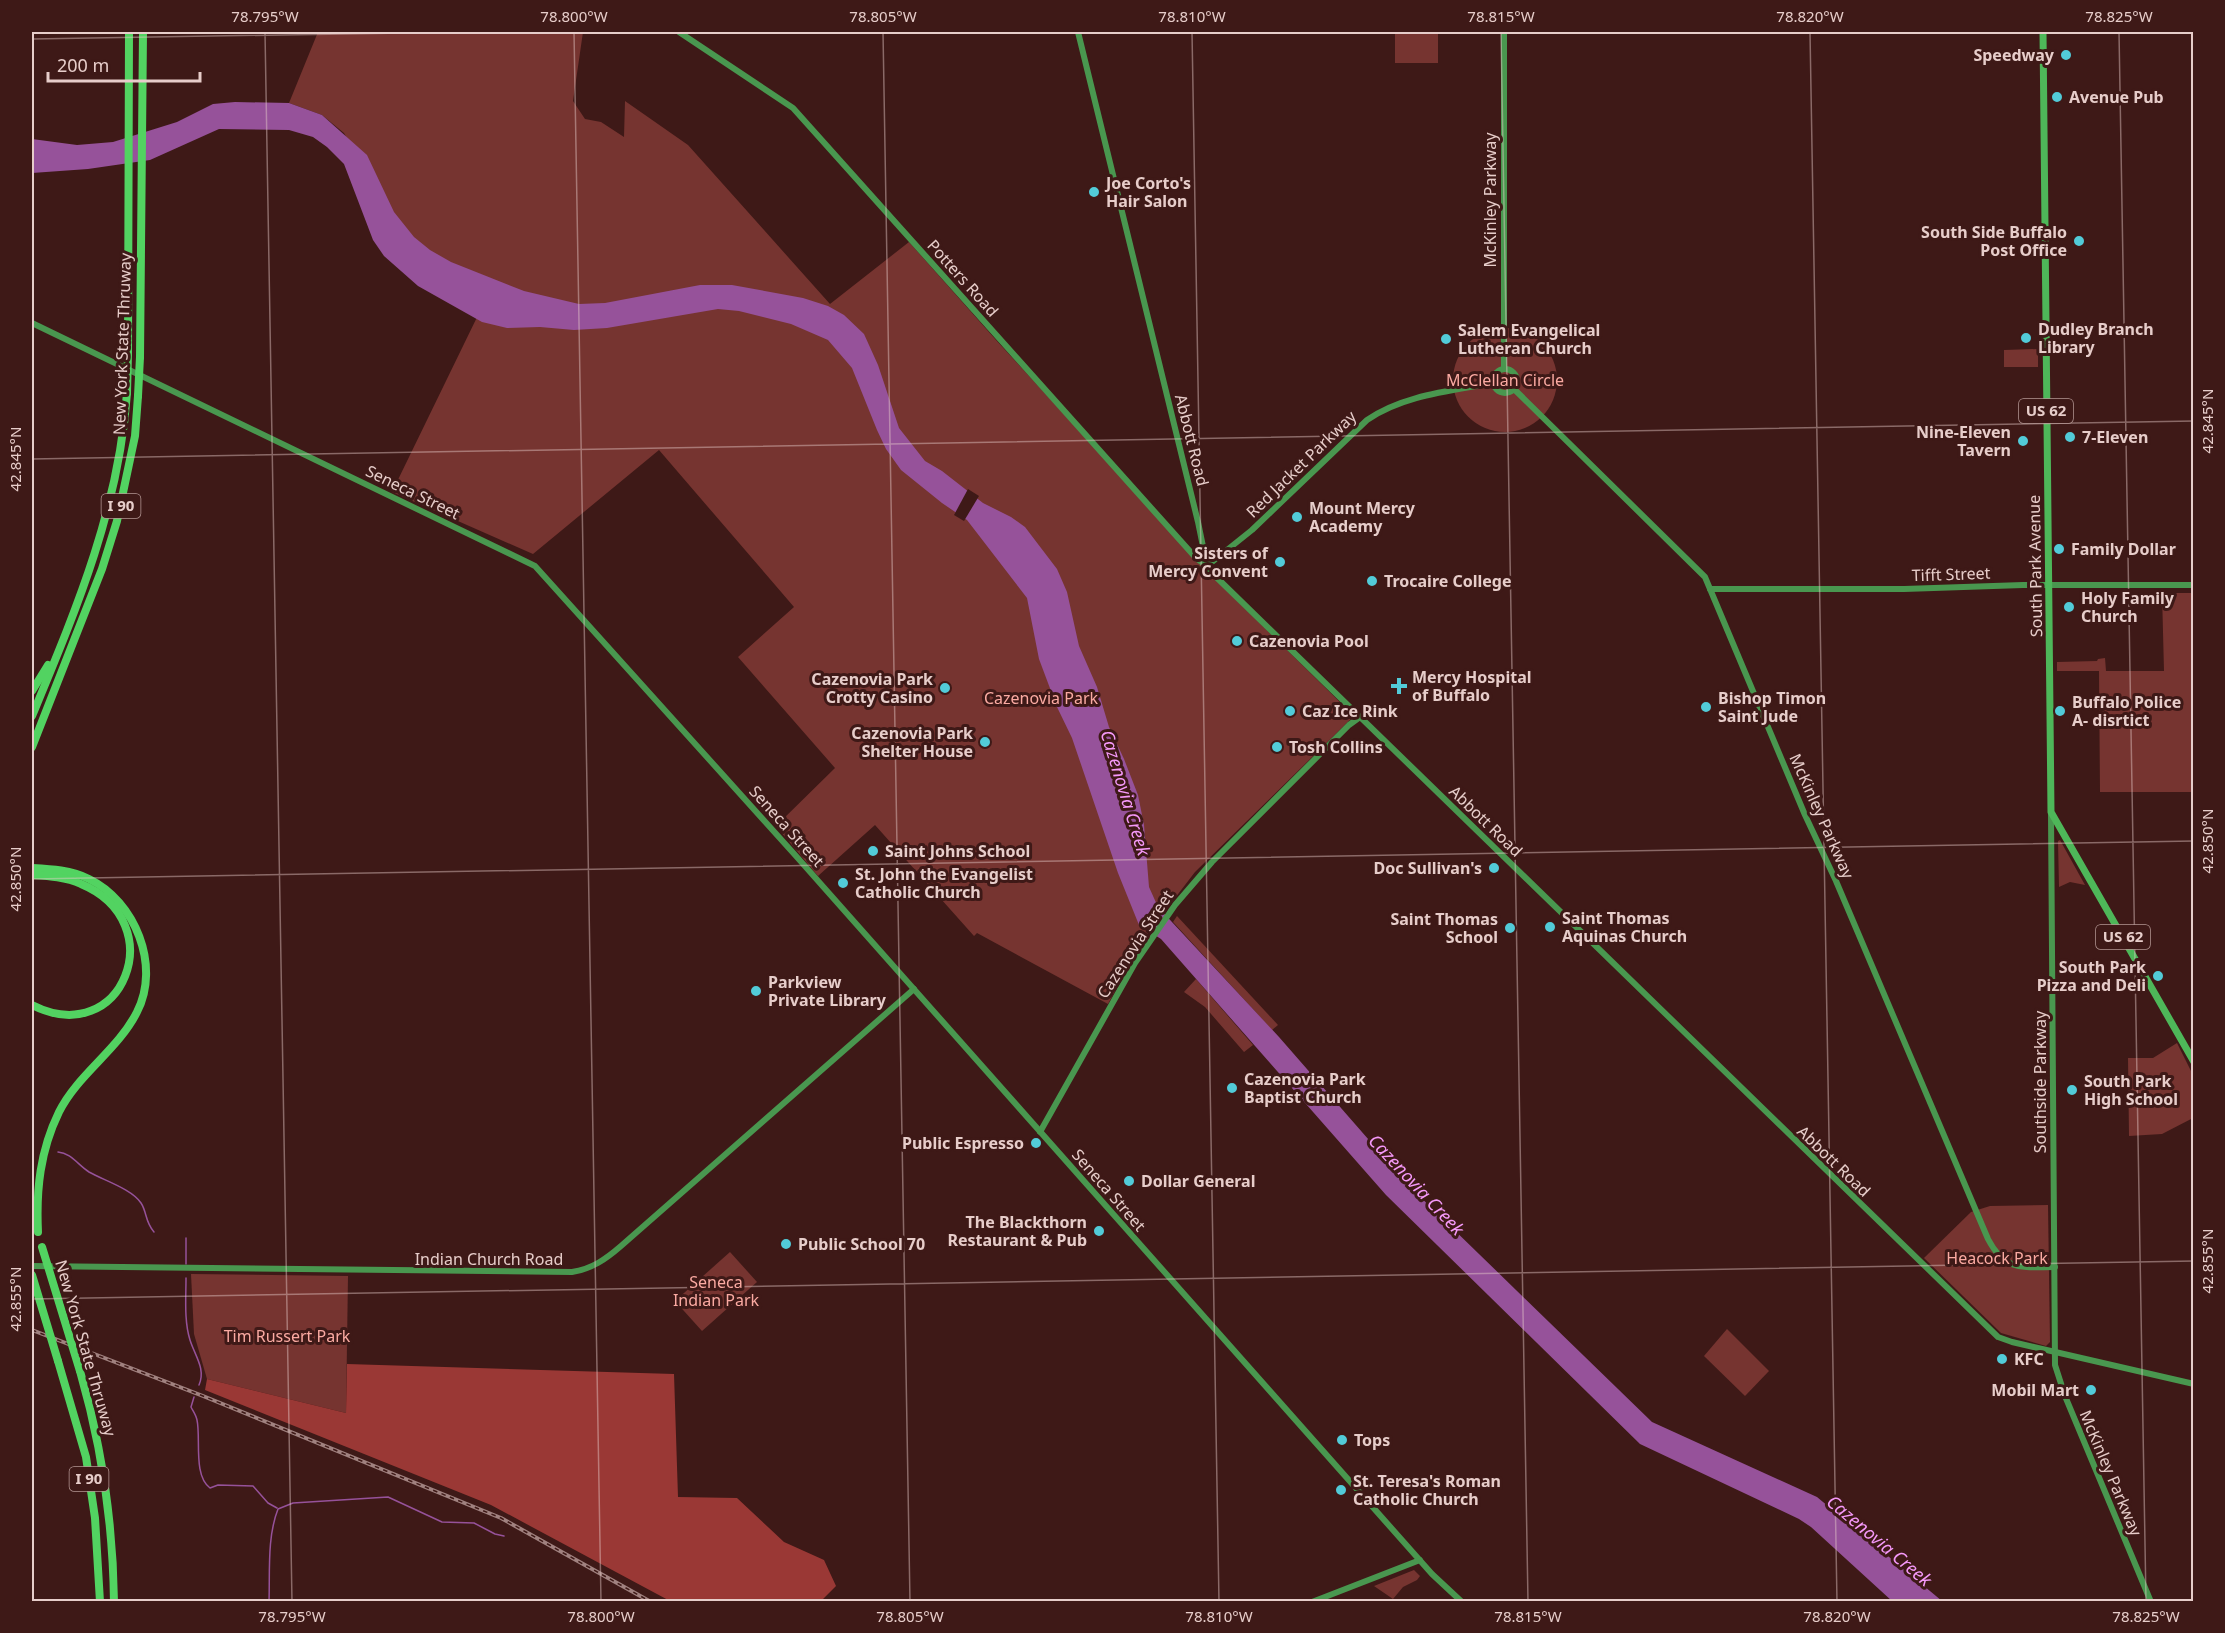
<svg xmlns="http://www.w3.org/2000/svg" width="2225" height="1633" viewBox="0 0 2225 1633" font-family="'Noto Sans',sans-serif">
<rect width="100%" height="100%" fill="#3e1917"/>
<g fill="#763430">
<polygon points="318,32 583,32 573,101 585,119 601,122 624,137 625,101 688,145 830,304 909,242 996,340 1211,575 1354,716 1195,872 1142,941 1108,1004 977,933 974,936 875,825 818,876 776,826 835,768 738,657 794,607 659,450 533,554 392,492 481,309 395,224 344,133 322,115 289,103"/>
<rect x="1395" y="32" width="43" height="31"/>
<circle cx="1505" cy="380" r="52"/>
<polygon points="2038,349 2038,367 2004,367 2004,350"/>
<polygon points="2162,593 2193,593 2193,792 2100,792 2099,671 2057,671 2057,662 2097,661 2098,659 2105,658 2106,671 2164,671"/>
<polygon points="2060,840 2085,885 2070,882 2059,887 2058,841"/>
<polygon points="1177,916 1278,1025 1272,1030 1173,922"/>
<polygon points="1196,979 1253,1045 1244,1052 1205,1007 1184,992"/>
<polygon points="2177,1043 2193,1075 2193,1118 2162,1134 2129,1136 2128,1058 2153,1058"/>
<polygon points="2048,1205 2050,1342 2046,1346 2001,1333 1924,1258 1971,1212 1990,1206"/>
<polygon points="730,1252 757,1282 702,1331 675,1301"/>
<polygon points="191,1274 348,1276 346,1413 207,1379 194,1334"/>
<polygon points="1727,1329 1769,1371 1745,1396 1704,1356"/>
<polygon points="1414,1570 1420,1576 1417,1580 1403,1587 1393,1599 1374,1586"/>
</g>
<polygon fill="#9a3835" points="347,1364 674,1374 678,1497 737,1498 784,1542 824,1560 836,1586 821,1601 670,1601 491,1505 205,1390 207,1379 346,1413"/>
<polygon fill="#96529a" points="235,102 289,103 322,115 367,155 394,212 414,237 430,250 451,262 524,291 579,304 605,303 700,285 732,285 803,298 828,306 844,315 864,334 878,365 899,428 925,461 942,471 983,503 1011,517 1025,527 1057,569 1067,592 1079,646 1097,687 1109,727 1124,759 1138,795 1144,825 1149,887 1158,907 1279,1037 1410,1187 1652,1422 1817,1497 1942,1601 1892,1601 1811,1527 1799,1519 1640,1444 1386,1195 1161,939 1139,925 1118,873 1072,738 1057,707 1039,659 1027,598 967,520 942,503 901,470 886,449 877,430 852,368 828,340 791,324 739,311 718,309 607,328 574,330 540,327 507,328 482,322 418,286 384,256 373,240 344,164 327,147 313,137 289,130 219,129 150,160 88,169 32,173 32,139 77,145 113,142 177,122 213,104"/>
<polygon fill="#3e1917" points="968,489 979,496 964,521 954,515"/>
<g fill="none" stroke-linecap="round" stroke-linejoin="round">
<g stroke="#96529a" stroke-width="1.5">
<path d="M 58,1152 C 71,1153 78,1165 89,1172 C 103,1180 132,1189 141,1203 C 147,1212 145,1222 154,1232"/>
<polyline points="186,1238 186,1264"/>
<path d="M 186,1278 C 186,1298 184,1321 190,1340 C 195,1356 206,1369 199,1385"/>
<path d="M 194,1397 L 191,1407 C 193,1411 196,1415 197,1420 C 201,1438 193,1476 210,1488 L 218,1485 L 253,1486 L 268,1503 L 277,1508"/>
<path d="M 269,1602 C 270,1572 267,1537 278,1509 L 293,1503 L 388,1497 L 442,1522 L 474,1523 L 495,1534 L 504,1536"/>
</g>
<g stroke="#49974f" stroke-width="6">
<polyline points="679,32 793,108 1196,558 1207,566"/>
<polyline points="1078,32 1198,522 1207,566 1212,573 1998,1337 2012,1342 2194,1384"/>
<polyline points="1504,32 1504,369"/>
<polyline points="32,323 535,566 796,856 1432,1574 1462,1602"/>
<circle cx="1505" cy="381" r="12"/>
<path d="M 1514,389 L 1705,577 L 1805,815 L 1836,881 L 1988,1239 C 2005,1272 2023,1267 2055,1267"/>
<path d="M 1207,566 L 1252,530 L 1367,420 C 1403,395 1451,391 1493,383"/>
<polyline points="1710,589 1904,589 2023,585 2194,585"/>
<polyline points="2051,813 2055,1365 2065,1396 2151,1602"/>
<polyline points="1040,1132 1135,963 1175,905 1212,862 1349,725 1360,717"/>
<path d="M 32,1266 L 572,1272 C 592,1269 606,1259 621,1246 L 914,989"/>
<polyline points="1312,1602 1420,1560"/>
</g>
<polyline stroke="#4eb759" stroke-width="7" points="2043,32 2051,812 2194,1062"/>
<g stroke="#52d361" stroke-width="8">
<polyline points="128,354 129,32"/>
<polyline points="140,357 143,32"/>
<polyline points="32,691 48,665"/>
<path d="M 32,716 C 76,610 119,509 127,393"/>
<polyline points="32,747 102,569 117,521 135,436 138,396"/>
<path d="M 32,868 C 51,869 71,870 89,879 C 135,901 161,966 137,1012 C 118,1050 78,1074 59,1112 C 40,1151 36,1190 38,1232"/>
<path d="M 32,875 C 48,876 66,877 81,884 C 173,922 123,1051 32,1005"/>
<polyline points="58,1361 86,1457 95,1518 100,1602"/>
<path d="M 80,1371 C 102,1447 113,1523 114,1602"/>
</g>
<defs>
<polyline id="rail" points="32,1330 203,1396 501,1518 651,1602"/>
</defs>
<use href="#rail" stroke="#a0817f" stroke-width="4"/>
<use href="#rail" stroke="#3e1917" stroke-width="1.5" stroke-dasharray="4.5" stroke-linecap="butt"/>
<g stroke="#52d361" stroke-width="8">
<polyline points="127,393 128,354"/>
<polyline points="138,396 140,357"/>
<polyline points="42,1247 80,1371"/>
<polyline points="32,1275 58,1361"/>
</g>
</g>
<path fill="none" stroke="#e7cdca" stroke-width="1.5" stroke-opacity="0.45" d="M 265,32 L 292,1602M 574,32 L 601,1602M 883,32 L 910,1602M 1192,32 L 1219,1602M 1501,32 L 1528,1602M 1810,32 L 1837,1602M 2119,32 L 2146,1602M 32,39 L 464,32M 32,459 L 2194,421M 32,879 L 2194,841M 32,1299 L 2194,1261"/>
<g fill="#52cbd8" stroke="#3e1917" stroke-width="2">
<circle cx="2066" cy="55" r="6"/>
<circle cx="2057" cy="97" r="6"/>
<circle cx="1094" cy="192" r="6"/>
<circle cx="2079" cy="241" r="6"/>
<circle cx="2026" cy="338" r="6"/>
<circle cx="1446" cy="339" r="6"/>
<circle cx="2070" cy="437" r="6"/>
<circle cx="2023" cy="441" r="6"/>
<circle cx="1297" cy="517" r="6"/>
<circle cx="2059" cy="549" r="6"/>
<circle cx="1280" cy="562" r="6"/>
<circle cx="1372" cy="581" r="6"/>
<circle cx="2069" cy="607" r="6"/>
<circle cx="1237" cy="641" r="6"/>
<path d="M1396 677h6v6h6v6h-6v6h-6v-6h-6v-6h6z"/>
<circle cx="945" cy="688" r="6"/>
<circle cx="1706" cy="707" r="6"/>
<circle cx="1290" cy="711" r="6"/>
<circle cx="2060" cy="711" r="6"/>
<circle cx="985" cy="742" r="6"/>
<circle cx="1277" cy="747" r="6"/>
<circle cx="873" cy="851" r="6"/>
<circle cx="1494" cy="868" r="6"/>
<circle cx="843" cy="883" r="6"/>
<circle cx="1550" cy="927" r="6"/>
<circle cx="1510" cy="928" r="6"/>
<circle cx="2158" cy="976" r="6"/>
<circle cx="756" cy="991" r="6"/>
<circle cx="1232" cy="1088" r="6"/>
<circle cx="2072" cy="1090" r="6"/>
<circle cx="1036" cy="1143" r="6"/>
<circle cx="1129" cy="1181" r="6"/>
<circle cx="1099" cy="1231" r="6"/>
<circle cx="786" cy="1244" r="6"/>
<circle cx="2002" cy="1359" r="6"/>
<circle cx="2091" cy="1390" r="6"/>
<circle cx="1342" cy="1440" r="6"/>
<circle cx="1341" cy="1490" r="6"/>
</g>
<g text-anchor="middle" stroke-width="6" stroke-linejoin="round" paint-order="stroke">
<g fill="#3e1917" stroke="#b49794" stroke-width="1.5">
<rect x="2019" y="399" width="54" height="24" rx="4.5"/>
<rect x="101.5" y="494" width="39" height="24" rx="4.5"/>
<rect x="2096" y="925" width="54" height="24" rx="4.5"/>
<rect x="69.5" y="1467" width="39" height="24" rx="4.5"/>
</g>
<g font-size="15" font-weight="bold" fill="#e7cdca">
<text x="2046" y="416">US 62</text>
<text x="121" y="511">I 90</text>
<text x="2123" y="942">US 62</text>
<text x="89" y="1484">I 90</text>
</g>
<g font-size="16" font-weight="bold" fill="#e7cdca" stroke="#3e1917" text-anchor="start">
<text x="2054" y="61" text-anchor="end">Speedway</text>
<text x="2069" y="103">Avenue Pub</text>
<text x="1106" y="189">Joe Corto's<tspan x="1106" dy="18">Hair Salon</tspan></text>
<text x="2067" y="238" text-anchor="end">South Side Buffalo<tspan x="2067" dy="18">Post Office</tspan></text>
<text x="2038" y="335">Dudley Branch<tspan x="2038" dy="18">Library</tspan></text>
<text x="1458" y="336">Salem Evangelical<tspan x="1458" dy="18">Lutheran Church</tspan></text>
<text x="2011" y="438" text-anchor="end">Nine-Eleven<tspan x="2011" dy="18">Tavern</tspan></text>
<text x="2082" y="443">7-Eleven</text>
<text x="1309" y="514">Mount Mercy<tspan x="1309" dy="18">Academy</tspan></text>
<text x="2071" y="555">Family Dollar</text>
<text x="1268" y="559" text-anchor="end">Sisters of<tspan x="1268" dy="18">Mercy Convent</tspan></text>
<text x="1384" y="587">Trocaire College</text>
<text x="2081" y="604">Holy Family<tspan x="2081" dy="18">Church</tspan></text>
<text x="1249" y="647">Cazenovia Pool</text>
<text x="1412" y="683">Mercy Hospital<tspan x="1412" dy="18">of Buffalo</tspan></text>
<text x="933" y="685" text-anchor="end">Cazenovia Park<tspan x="933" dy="18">Crotty Casino</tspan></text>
<text x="1718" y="704">Bishop Timon<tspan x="1718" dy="18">Saint Jude</tspan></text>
<text x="2072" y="708">Buffalo Police<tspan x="2072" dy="18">A- disrtict</tspan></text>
<text x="1302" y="717">Caz Ice Rink</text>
<text x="973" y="739" text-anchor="end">Cazenovia Park<tspan x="973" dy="18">Shelter House</tspan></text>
<text x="1289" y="753">Tosh Collins</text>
<text x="885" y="857">Saint Johns School</text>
<text x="1482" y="874" text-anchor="end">Doc Sullivan's</text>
<text x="855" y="880">St. John the Evangelist<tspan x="855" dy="18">Catholic Church</tspan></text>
<text x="1562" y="924">Saint Thomas<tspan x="1562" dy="18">Aquinas Church</tspan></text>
<text x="1498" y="925" text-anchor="end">Saint Thomas<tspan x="1498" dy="18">School</tspan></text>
<text x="2146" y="973" text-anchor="end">South Park<tspan x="2146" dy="18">Pizza and Deli</tspan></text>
<text x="768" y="988">Parkview<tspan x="768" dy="18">Private Library</tspan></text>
<text x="1244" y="1085">Cazenovia Park<tspan x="1244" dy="18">Baptist Church</tspan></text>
<text x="2084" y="1087">South Park<tspan x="2084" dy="18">High School</tspan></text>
<text x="1024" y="1149" text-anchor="end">Public Espresso</text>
<text x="1141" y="1187">Dollar General</text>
<text x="1087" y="1228" text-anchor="end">The Blackthorn<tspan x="1087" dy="18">Restaurant &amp; Pub</tspan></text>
<text x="798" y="1250">Public School 70</text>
<text x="2014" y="1365">KFC</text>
<text x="2079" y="1396" text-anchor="end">Mobil Mart</text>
<text x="1354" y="1446">Tops</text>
<text x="1353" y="1487">St. Teresa's Roman<tspan x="1353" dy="18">Catholic Church</tspan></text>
</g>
<g font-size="16" fill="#e7cdca" stroke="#3e1917">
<text transform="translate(1490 200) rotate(-90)" y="6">McKinley Parkway</text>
<text transform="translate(963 278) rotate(48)" y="6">Potters Road</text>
<text transform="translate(122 344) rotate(-88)" y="6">New York State Thruway</text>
<text transform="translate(1192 440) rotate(76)" y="6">Abbott Road</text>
<text transform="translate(1301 464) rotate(-44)" y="6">Red Jacket Parkway</text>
<text transform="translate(413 492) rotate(26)" y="6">Seneca Street</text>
<text transform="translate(2035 566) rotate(-91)" y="6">South Park Avenue</text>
<text transform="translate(1951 574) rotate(-2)" y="6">Tifft Street</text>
<text transform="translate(1822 816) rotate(66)" y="6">McKinley Parkway</text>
<text transform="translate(1486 821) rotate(44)" y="6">Abbott Road</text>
<text transform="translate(787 826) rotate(48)" y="6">Seneca Street</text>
<text transform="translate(1135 944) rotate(-57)" y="6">Cazenovia Street</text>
<text transform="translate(2040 1082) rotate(-90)" y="6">Southside Parkway</text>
<text transform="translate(1834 1161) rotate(44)" y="6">Abbott Road</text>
<text transform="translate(1109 1190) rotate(49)" y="6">Seneca Street</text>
<text x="489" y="1265">Indian Church Road</text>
<text transform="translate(86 1348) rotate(74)" y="6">New York State Thruway</text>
<text transform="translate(2111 1473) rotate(67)" y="6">McKinley Parkway</text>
</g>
<g font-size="16" fill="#fbaaa2" stroke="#3e1917">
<text x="1505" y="386">McClellan Circle</text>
<text x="1041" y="704">Cazenovia Park</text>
<text x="1997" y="1264">Heacock Park</text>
<text x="716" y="1288">Seneca<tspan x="716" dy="18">Indian Park</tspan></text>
<text x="287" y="1342">Tim Russert Park</text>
</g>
<g font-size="18" font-style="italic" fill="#f498f8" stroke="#3e1917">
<text transform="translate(1125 793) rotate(73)" y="6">Cazenovia Creek</text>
<text transform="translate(1416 1185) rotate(47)" y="6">Cazenovia Creek</text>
<text transform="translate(1879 1541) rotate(40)" y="6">Cazenovia Creek</text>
</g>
</g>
<rect width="2225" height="1633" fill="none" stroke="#3e1917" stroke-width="66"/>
<path d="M48 72v9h152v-9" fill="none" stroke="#e7cdca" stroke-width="3"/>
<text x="57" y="72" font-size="18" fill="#e7cdca" stroke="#3e1917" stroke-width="4.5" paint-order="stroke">200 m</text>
<rect x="33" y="33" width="2159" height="1567" fill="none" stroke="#e7cdca" stroke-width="2"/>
<g font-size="15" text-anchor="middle" fill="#e7cdca">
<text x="265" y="22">78.795°W</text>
<text x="574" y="22">78.800°W</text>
<text x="883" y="22">78.805°W</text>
<text x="1192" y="22">78.810°W</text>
<text x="1501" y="22">78.815°W</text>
<text x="1810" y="22">78.820°W</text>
<text x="2119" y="22">78.825°W</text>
<text transform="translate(2208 421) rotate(-90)" y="5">42.845°N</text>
<text transform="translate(16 459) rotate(-90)" y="5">42.845°N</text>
<text transform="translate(2208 841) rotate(-90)" y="5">42.850°N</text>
<text transform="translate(16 879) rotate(-90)" y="5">42.850°N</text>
<text transform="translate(2208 1261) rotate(-90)" y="5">42.855°N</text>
<text transform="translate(16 1299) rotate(-90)" y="5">42.855°N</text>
<text x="292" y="1622">78.795°W</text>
<text x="601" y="1622">78.800°W</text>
<text x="910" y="1622">78.805°W</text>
<text x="1219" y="1622">78.810°W</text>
<text x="1528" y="1622">78.815°W</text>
<text x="1837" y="1622">78.820°W</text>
<text x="2146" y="1622">78.825°W</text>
</g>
</svg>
